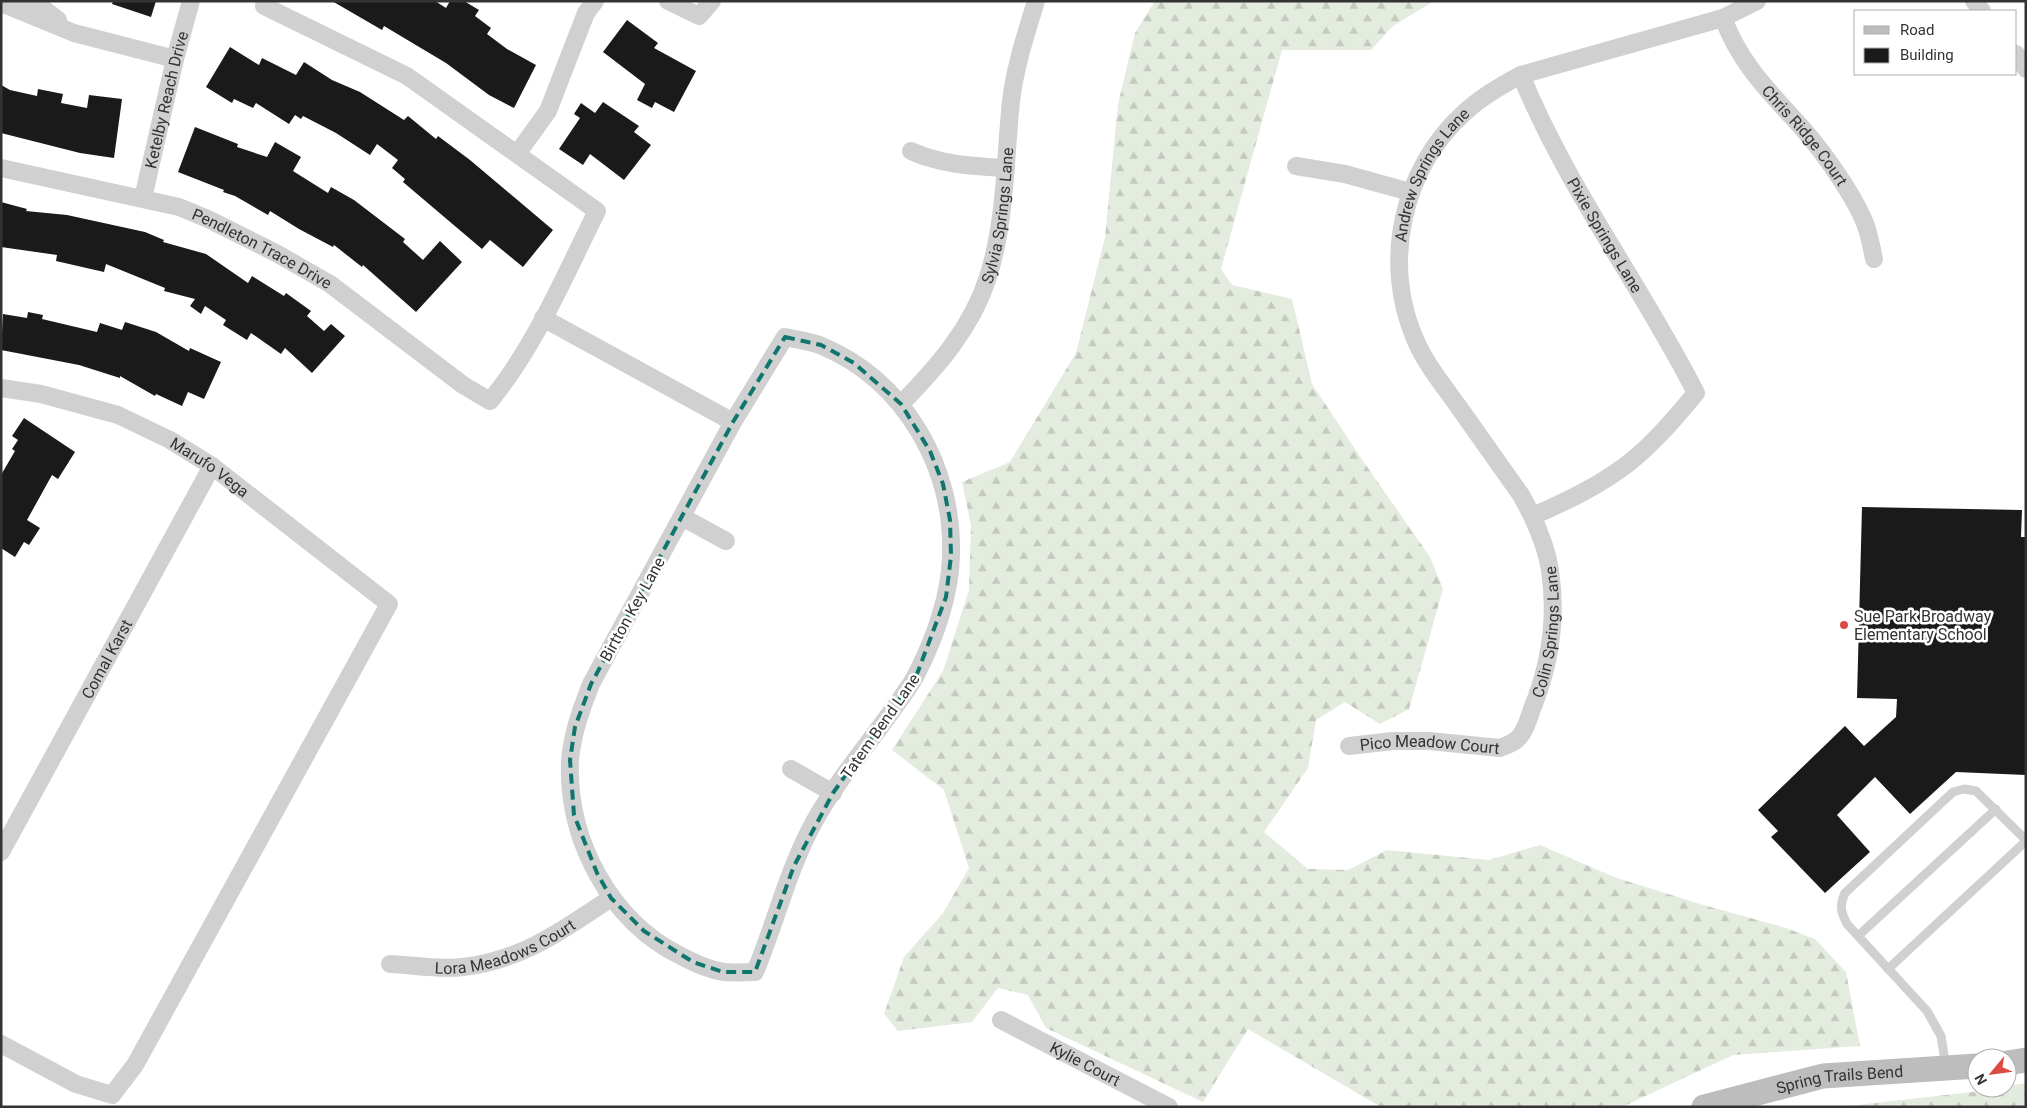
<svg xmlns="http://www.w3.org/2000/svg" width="2027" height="1108" viewBox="0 0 2027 1108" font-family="Roboto,sans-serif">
<defs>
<pattern id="forest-firs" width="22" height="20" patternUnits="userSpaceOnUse" patternTransform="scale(1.25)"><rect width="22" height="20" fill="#e4ebdf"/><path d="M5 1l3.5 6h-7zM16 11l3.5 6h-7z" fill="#c4cac0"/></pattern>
</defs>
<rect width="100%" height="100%" fill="#fff"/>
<g fill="url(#forest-firs)">
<polygon points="1155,1 1434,1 1393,26 1371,50 1282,50 1221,269 1232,285 1292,299 1312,384 1361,458 1430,557 1443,589 1409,709 1380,724 1345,702 1316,720 1308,768 1264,832 1308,869 1348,870 1387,850 1489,860 1540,845 1614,877 1700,904 1786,928 1815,939 1846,972 1860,1046 1733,1055 1622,1107 1381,1107 1248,1029 1203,1102 1046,1028 1028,995 998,988 972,1022 898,1031 884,1014 904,957 943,913 969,868 944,790 892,750 943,671 969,590 971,525 962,482 1010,462 1076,353 1105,237 1118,104 1135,33"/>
<polygon points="2026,1083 2026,1107 1840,1107 2007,1088 2007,1086"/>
</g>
<g fill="#1a1a1a">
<polygon points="113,1 156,1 151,17 112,4"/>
<polygon points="332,1 435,1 446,8 450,1 464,1 479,10 475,16 491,28 487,34 507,49 536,65 514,108 489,95 446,63 384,26 382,30"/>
<polygon points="627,20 658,43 654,48 696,71 674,112 655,102 652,108 637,100 645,84 603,52"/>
<polygon points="230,47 259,65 262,58 296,75 304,62 332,80 360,92 404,120 408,116 436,139 438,136 470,160 553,230 523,267 490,240 482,249 403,182 405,179 392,168 398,160 377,144 370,155 336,133 303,116 301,119 295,115 289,124 256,103 253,108 234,99 232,103 206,87"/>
<polygon points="1,85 10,90 37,96 38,89 63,94 61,103 87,108 89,95 122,99 114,158 80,153 1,133"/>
<polygon points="603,102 639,126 634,132 651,145 624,180 590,154 583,165 559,149 580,118 574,114 581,103 595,113"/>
<polygon points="195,127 238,144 237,147 267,157 275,142 301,157 293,171 328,193 331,187 354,200 405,239 403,242 423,260 440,241 462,262 416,312 363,265 362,267 334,245 333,247 299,229 270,211 268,215 235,196 223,192 224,190 178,172"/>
<polygon points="1,202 27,209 26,211 67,215 145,232 164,240 163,242 206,254 248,283 252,276 284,296 286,293 311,311 307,316 324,331 331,324 345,336 312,373 285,348 281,354 251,333 247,340 223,325 226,320 205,306 201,314 190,306 195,299 164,291 165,288 106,264 104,272 56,261 57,255 1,247"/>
<polygon points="28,312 43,315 42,319 97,332 100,323 122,330 125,322 156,332 189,351 190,348 221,362 204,399 188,392 182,406 156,394 155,396 120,376 120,378 79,365 1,350 3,314 27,318"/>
<polygon points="24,418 75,452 58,479 52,475 27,520 40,528 29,545 24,542 15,557 1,548 1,475 15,451 12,449 18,440 12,436"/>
<polygon points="1862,507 2022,510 2021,537 2026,537 2026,775 1956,772 1910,814 1875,777 1837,815 1870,852 1825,893 1771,837 1778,831 1758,810 1845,726 1864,746 1896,717 1897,699 1857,698"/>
</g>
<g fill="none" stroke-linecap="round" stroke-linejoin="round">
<g stroke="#d0d0d0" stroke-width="9">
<polyline points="1858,936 1996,809"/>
<polyline points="1888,969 2026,841"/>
<path d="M 1946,1067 L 1941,1036 L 1927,1011 L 1847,924 C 1841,912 1839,906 1845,893 L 1953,792 L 1964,789 L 1976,791 L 2026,840"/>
</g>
<g stroke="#d0d0d0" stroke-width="18">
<polyline points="33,1 58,20"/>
<polyline points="668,1 699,16 712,1"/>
<polyline points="1974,1 1982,11"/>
<polyline points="1,3 74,33 175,59"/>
<path id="s1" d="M 1723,18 C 1742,67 1769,91 1803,129 C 1824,153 1857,199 1867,229 C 1870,239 1872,249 1874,259"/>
<polyline points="2016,54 2026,69"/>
<path id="s2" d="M 1521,75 C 1567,188 1641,285 1696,393 C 1676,417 1655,442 1630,462 C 1601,485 1567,501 1533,516"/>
<path d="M 911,151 C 942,165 973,166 1006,168"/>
<polyline points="517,154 548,111 586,13 595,1"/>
<polyline points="1296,166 1345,174 1410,192"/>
<path id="s3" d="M 1,168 L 179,207 L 208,219 L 276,253 L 330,284 L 463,385 L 490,401 C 536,345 565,275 597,211 L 407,76 L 264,6"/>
<path id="s4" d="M 143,198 L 175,59 L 191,1"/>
<polyline points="543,318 733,422"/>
<path d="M 785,337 C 797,340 811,341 822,346 C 905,381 954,468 951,556 C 950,595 935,638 917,673 C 912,684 903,695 896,705 C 869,744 837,780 814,822 C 788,869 776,922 755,972 C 745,972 734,973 724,972 C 710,970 694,963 681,956 C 610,921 567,840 570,761 C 572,734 581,710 591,684 L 733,422 Z"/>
<path id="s5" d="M 1,388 L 41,394 L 118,415 L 170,440 L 212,466 L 389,604 L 135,1065 L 112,1095 L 76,1084 L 1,1044"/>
<path id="s6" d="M 901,404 C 937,367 972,328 988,277 C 1006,220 1005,159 1011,101 C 1015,67 1026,34 1036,1"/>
<polyline points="682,517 726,541"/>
<path id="s7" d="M 1349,746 L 1393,741 L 1429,741 L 1500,748 C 1507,745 1515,743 1520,736 C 1526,729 1529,718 1532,709 C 1550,665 1557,617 1550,570 C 1546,544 1534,518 1521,495 C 1500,465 1479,436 1458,406 C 1443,385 1425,363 1415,339 C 1382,262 1402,169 1464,113 C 1481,97 1500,86 1521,75 L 1723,18 L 1757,1"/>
<polyline points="791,769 833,793"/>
<path id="s8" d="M 1,852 L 212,466"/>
<path id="s9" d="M 390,964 C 413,965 440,970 463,967 C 523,960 563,930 611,898"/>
<path id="s10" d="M 1001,1020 L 1169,1107"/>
</g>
<g stroke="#bdbdbd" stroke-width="25">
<polyline points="2007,1063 2026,1060"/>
<path id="s11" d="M 1704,1107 L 1823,1076 L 1977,1066"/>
</g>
</g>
<path fill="none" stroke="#0f766e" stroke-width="4" stroke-dasharray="10 6" stroke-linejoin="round" d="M 785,337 L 821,345 L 854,363 L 901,404 L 930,451 L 943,484 L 950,520 L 951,556 L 946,597 L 917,674 L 833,793 L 794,866 L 755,972 L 723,972 L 693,962 L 644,931 L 611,898 L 597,873 L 574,815 L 570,760 L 575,727 L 591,684 L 733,422 Z"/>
<circle fill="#db4b43" stroke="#fff" stroke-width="2" cx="1844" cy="625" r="5"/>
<g text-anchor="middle" stroke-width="5" stroke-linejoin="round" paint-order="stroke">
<g font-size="16" fill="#333" stroke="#fff">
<text dy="6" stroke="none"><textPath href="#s4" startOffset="101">Ketelby Reach Drive</textPath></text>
<text dy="6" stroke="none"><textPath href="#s1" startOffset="144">Chris Ridge Court</textPath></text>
<text dy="6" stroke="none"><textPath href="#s7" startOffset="791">Andrew Springs Lane</textPath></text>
<text dy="6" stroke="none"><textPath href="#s6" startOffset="218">Sylvia Springs Lane</textPath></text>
<text dy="6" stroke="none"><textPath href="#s2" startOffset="181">Pixie Springs Lane</textPath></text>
<text dy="6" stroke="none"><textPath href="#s3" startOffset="275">Pendleton Trace Drive</textPath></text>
<text dy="6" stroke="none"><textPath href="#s5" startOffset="226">Marufo Vega</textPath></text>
<text transform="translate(632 609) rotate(-61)" y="6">Birtton Key Lane</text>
<text dy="6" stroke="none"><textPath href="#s7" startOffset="284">Colin Springs Lane</textPath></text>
<text dy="6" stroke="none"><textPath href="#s8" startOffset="220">Comal Karst</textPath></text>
<text transform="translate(880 726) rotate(-55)" y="6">Tatem Bend Lane</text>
<text dy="6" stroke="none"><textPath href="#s7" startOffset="81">Pico Meadow Court</textPath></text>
<text dy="6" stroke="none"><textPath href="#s9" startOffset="119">Lora Meadows Court</textPath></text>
<text dy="6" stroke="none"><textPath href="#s10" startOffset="95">Kylie Court</textPath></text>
<text dy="6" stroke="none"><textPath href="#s11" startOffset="139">Spring Trails Bend</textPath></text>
</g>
<g font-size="16" fill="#333" stroke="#fff" text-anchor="start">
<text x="1854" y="622">Sue Park Broadway<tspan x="1854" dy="18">Elementary School</tspan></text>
</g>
</g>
<rect width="2027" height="1108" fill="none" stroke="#333333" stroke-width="5"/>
<rect x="1854" y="10" width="162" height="65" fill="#ffffff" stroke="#adadad"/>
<rect x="1864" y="26" width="25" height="8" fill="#bdbdbd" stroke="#adadad"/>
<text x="1900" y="35" font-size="15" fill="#333333">Road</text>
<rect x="1864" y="48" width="25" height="15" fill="#1a1a1a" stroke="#adadad"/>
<text x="1900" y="60" font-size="15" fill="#333333">Building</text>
<g transform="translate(1992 1073) rotate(241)"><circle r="24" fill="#ffffff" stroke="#adadad"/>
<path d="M0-4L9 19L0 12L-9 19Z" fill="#db4b43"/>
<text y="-8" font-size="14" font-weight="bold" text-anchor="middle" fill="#333333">N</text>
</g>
</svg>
